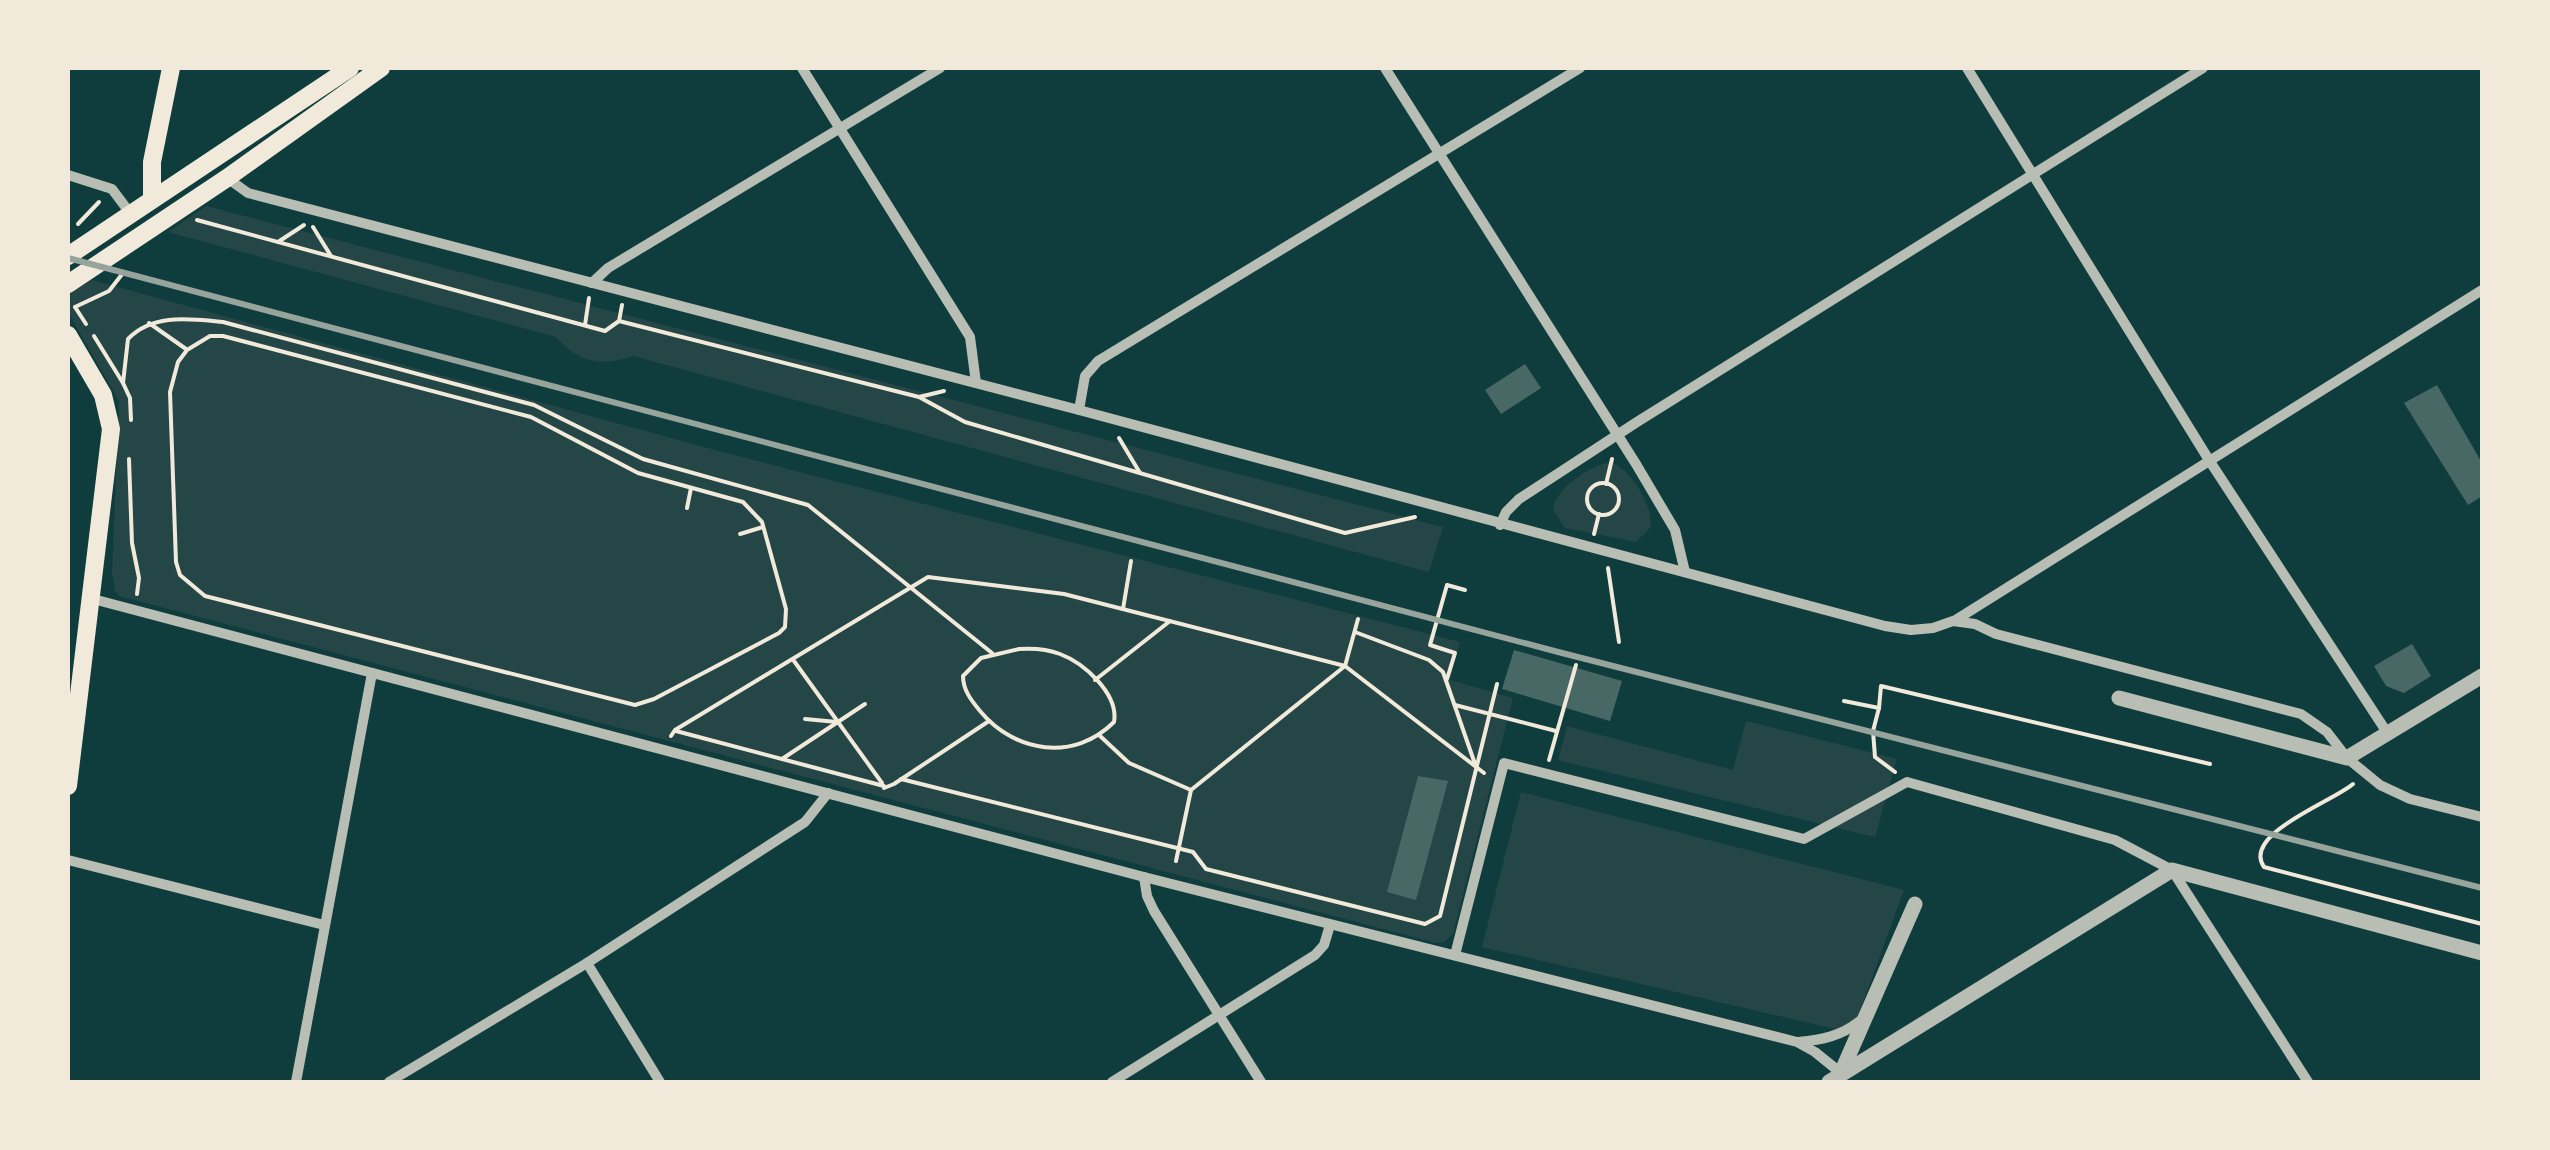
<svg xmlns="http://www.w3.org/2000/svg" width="2550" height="1150" viewBox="0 0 2550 1150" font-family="Karla,sans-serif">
<rect width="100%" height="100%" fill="#0f3d3e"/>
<g fill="#244646">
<path d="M 206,206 L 1443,527 L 1429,572 L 633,356 C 602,367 578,363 556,337 L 168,232 Z"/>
<polygon points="92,280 730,454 1460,642 1450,680 1513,698 1453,934 1443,943 1436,943 119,596 115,591 112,573 119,401 69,314 71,292"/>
<path d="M 1611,462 C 1631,469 1653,506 1651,527 L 1636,542 L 1565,528 L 1553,510 C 1556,487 1589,466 1611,462 Z"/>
<polygon points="1746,721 1897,759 1875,837 1558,760 1567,726 1733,770"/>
<polygon points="1521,792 1904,890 1852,1033 1482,947"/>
</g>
<g fill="#486865">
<polygon points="1525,364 1541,388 1501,414 1485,390"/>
<polygon points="2437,385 2482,463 2482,496 2468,505 2404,403"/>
<polygon points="2412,644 2431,676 2404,693 2386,686 2374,666"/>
<polygon points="1514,650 1622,681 1610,721 1502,689"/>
<polygon points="1418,776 1448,781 1416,900 1387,892"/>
</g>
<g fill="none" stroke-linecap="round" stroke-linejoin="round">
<g stroke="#f1e9da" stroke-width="4">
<polyline points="197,220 605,331 619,321 622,305"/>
<polyline points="78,224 99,202"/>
<polyline points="313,227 331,256"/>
<polyline points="278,242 304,225"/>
<polyline points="75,307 109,291 123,273"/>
<polyline points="75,307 86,324"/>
<polyline points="619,321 919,397 965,422 1345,533 1415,517"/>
<polyline points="149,323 186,349"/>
<polyline points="585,325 589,298"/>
<polyline points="94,336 123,383"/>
<polygon points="210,336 223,336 531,417 638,473 743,502 762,522 786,609 785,627 779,633 654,699 635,705 205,596 180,575 176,562 170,392 178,362 187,350"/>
<polyline points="919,397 944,391"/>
<path d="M 131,420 L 130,398 L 123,383 L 128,339 C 153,313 190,319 223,322 L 534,405 L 643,459 L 808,505 L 992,653"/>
<polyline points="1119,438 1140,473"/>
<polyline points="129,459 132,543 139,578 137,594"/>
<circle cx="1603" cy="499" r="16"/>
<polyline points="1606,484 1612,459"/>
<polyline points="687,508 691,488"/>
<polyline points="740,534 763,527"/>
<polyline points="1594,534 1599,514"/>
<polyline points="1608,568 1619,642"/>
<polyline points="1123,609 1131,561"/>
<polyline points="1355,632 1429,660 1443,672 1475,764"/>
<path d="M 1019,649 C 1033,648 1047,649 1060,654 C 1084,663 1119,694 1114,722 C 1074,762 1015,753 980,711 C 971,700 963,690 963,676 L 981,658 Z"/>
<polyline points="794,661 882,783"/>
<polyline points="1447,679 1455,653 1430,645 1447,585 1465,590"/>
<polyline points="1095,680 1170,621"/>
<polyline points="1844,701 1879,708 1881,686 2210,764"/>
<polyline points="1455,705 1556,731"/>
<polyline points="1879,708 1873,731 1875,757 1895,772"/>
<polyline points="805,719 837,722"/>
<polyline points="676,731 884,786"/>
<polyline points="1099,735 1129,763 1191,790"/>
<polyline points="671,736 675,730 928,577 1064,594 1345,666 1484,773"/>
<polyline points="782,759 865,704"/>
<polyline points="1549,760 1576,665"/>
<polyline points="901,779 1193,852 1206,869 1425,924 1440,916 1497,684"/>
<path d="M 2353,784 C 2334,801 2241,834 2264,867 L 2482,924"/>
<polyline points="884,788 894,784 989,721"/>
<polyline points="1176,861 1191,790 1345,666 1358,619"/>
</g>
<g stroke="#b8beb3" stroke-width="10">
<polyline points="802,68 970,337 976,383"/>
<polyline points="1385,68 1636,464 1675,530 1685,572"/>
<polyline points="1967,68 2209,460 2388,734"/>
<polyline points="68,175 112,189 130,213"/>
<polyline points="227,178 248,193 1079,410 1885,626 1911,630 1933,628 1953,621 1975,624 1996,634 2301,714 2327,732 2347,758 2380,785 2410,799 2482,817"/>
<polyline points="592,283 608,268 940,68"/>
<polyline points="1079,410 1085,376 1098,361 1580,68"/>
<polyline points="1500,525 1506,512 1519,499 1637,422 2203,68"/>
<polyline points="93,599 1144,877 1797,1042 1815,1052 1841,1073"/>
<polyline points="1954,621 2482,290"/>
<polyline points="68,860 324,925"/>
<polyline points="1144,877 1147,896 1154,911 1261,1082"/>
<polyline points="1455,955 1504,763 1804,839 1907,782 2115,840 2172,870 2308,1082"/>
<polyline points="587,963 660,1082"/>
<path d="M 1798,1042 C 1822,1040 1841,1036 1860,1021"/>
<polyline points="296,1082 372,673"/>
<polyline points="389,1082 587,963 805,822 828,793"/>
<polyline points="1112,1082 1315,955 1324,945 1330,925"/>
</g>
<g stroke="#b8beb3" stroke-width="15">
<polyline points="2119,698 2347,758 2482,676"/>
<polyline points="1841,1073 1915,904"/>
<polyline points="1829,1082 2172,870 2482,953"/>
</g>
<g stroke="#f1e9da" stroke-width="18">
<polyline points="152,198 152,162 171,68"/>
<polyline points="68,256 350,68"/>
<polyline points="68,284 227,178 381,68"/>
<polyline points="68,335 103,395 111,429 68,786"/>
</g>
<polyline stroke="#97a49c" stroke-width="6" points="68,258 1562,653 2482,888"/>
</g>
<rect width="2550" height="1150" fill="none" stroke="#f1e9da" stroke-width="140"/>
</svg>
